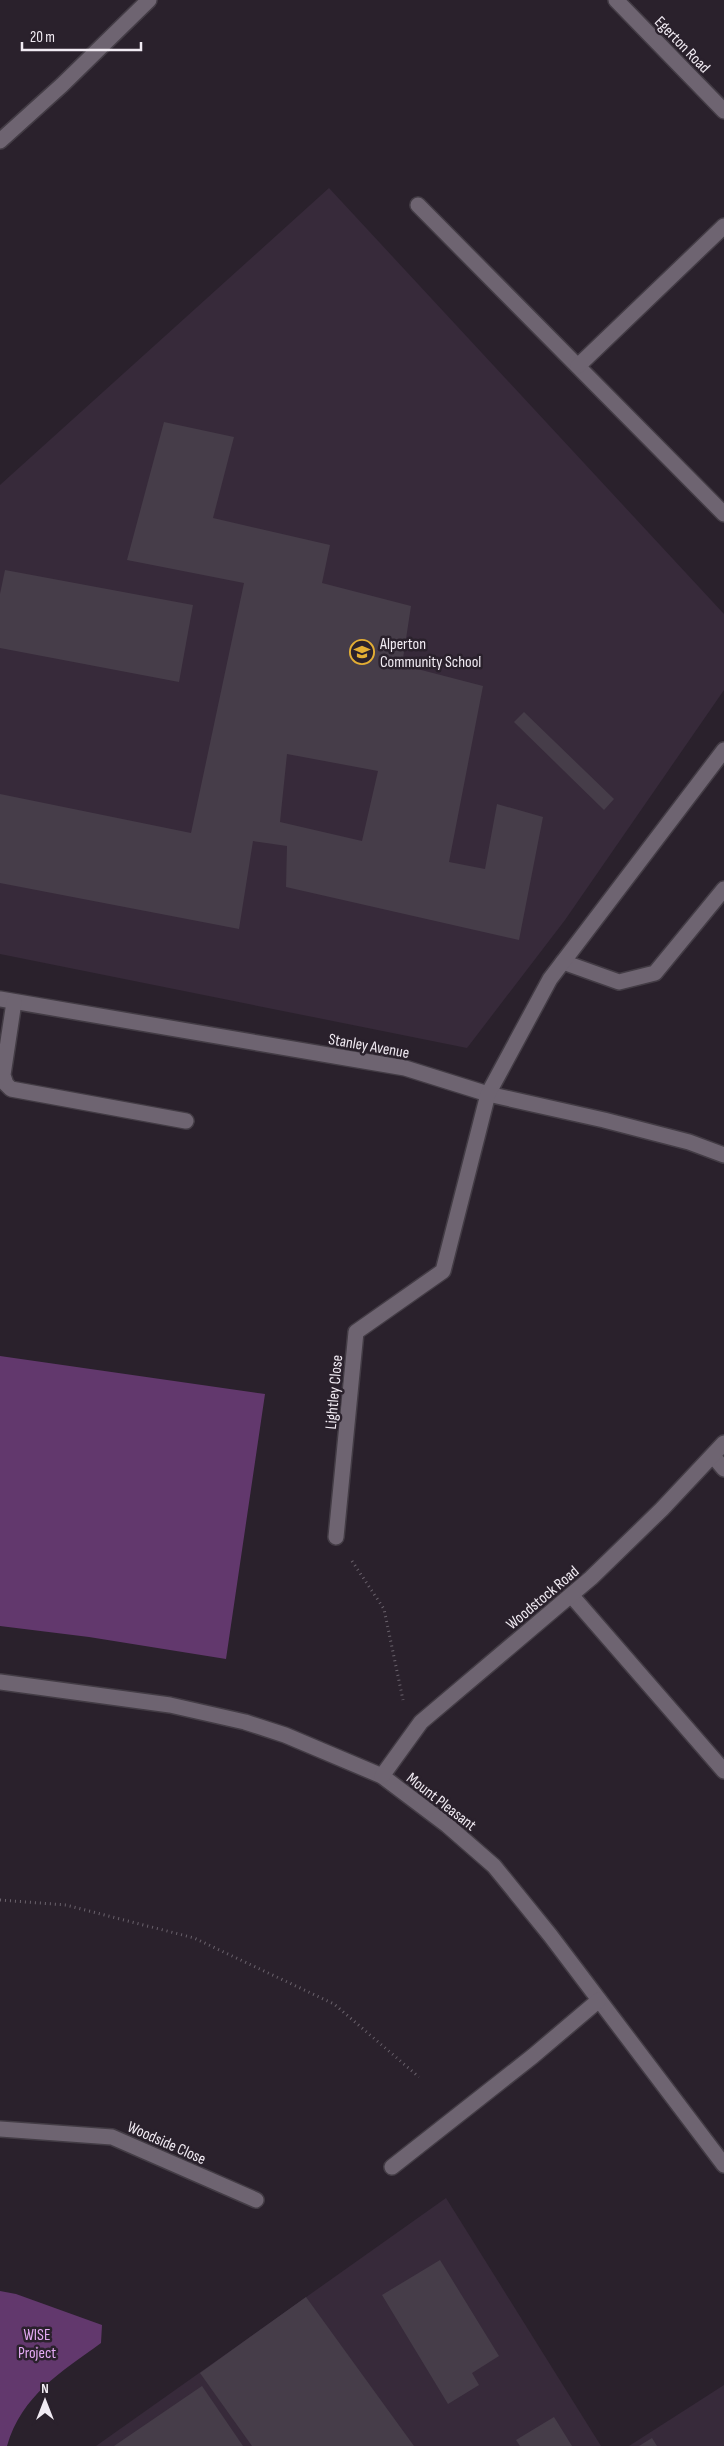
<svg xmlns="http://www.w3.org/2000/svg" width="724" height="2446" viewBox="0 0 724 2446" font-family="'Sofia Sans Condensed',sans-serif">
<rect width="100%" height="100%" fill="#2a212c"/>
<g fill="#372a3a">
<polygon points="329,188 724,614 724,690 565,920 467,1048 0,954 0,485"/>
<polygon points="446,2198 601,2446 96,2446"/>
<polygon points="724,2385 724,2446 629,2446"/>
</g>
<g fill="#62386d">
<polygon points="0,1356 265,1394 226,1659 89,1637 0,1626"/>
<path d="M 0,2291 L 16,2294 L 102,2325 L 101,2343 C 61,2372 22,2395 7,2446 L 0,2446 Z"/>
</g>
<g fill="#463d49" fill-rule="evenodd">
<path d="M 164,422 L 234,437 L 213,518 L 330,545 L 322,583 L 411,606 L 402,665 L 483,686 L 449,862 L 485,869 L 497,804 L 543,817 L 519,940 L 286,887 L 287,846 L 253,841 L 239,929 L 0,883 L 0,794 L 191,833 L 244,583 L 127,560 ZM 287,754 L 378,771 L 362,841 L 280,822 Z"/>
<polygon points="5,570 193,605 179,682 0,648 0,594"/>
<polygon points="524,712 614,799 604,810 514,722"/>
<polygon points="440,2260 499,2356 472,2373 479,2385 448,2404 382,2295"/>
<polygon points="306,2297 414,2446 252,2446 200,2373"/>
<polygon points="202,2386 243,2446 114,2446"/>
<polygon points="554,2417 572,2446 520,2446 516,2440"/>
<polygon points="652,2438 657,2446 639,2446"/>
</g>
<g fill="none" stroke-linecap="round" stroke-linejoin="round">
<defs>
<g id="minor">
<polyline points="616,0 724,111"/>
<polyline points="0,141 62,85 149,0"/>
<polyline points="418,205 724,514"/>
<polyline points="578,366 724,226"/>
<polyline points="563,962 619,982 655,973 724,889"/>
<polyline points="0,999 405,1068 488,1094 604,1120 689,1142 724,1155"/>
<polyline points="14,1002 3,1075 6,1084 11,1089 186,1121"/>
<polyline points="713,1456 724,1469"/>
<polyline points="336,1537 356,1332 443,1271 488,1094 550,979 724,750"/>
<polyline points="571,1595 724,1771"/>
<polyline points="0,1682 170,1705 245,1722 285,1735 382,1776 447,1825 494,1866 550,1935 724,2165"/>
<polyline points="382,1776 421,1722 591,1578 662,1509 724,1443"/>
<polyline points="0,2129 112,2137 256,2200"/>
<polyline points="392,2167 533,2056 599,2000"/>
</g>
</defs>
<use href="#minor" stroke="#433c45" stroke-width="18"/>
<g stroke="#6a626c" stroke-width="3" stroke-dasharray="1 4" stroke-linecap="butt">
<polyline points="352,1561 384,1609 403,1700"/>
<polyline points="0,1900 66,1905 194,1938 334,2004 419,2077"/>
</g>
<use href="#minor" stroke="#6e6471" stroke-width="15"/>
</g>
<defs>
<symbol id="school-ring" viewBox="-11 -11 22 22"><circle r="9.5" fill="#2a212c" stroke="#e3ae34" stroke-width="1.5"/><path d="M0-5L7-2L0 1L-7-2ZM-4 1L0 2.5L4 1V4Q0 6-4 4Z" fill="#e3ae34"/></symbol>
</defs>
<g fill-rule="evenodd">
<use href="#school-ring" x="348" y="638" width="28" height="28"/>
</g>
<g text-anchor="middle" stroke-width="5" stroke-linejoin="round" paint-order="stroke">
<g font-size="16" fill="#f1ebf3" stroke="#2a212c">
<text transform="translate(683 44) rotate(46)" y="6">Egerton Road</text>
<text transform="translate(369 1045) rotate(10)" y="6">Stanley Avenue</text>
<text transform="translate(333 1392) rotate(-85)" y="6">Lightley Close</text>
<text transform="translate(542 1597) rotate(-40)" y="6">Woodstock Road</text>
<text transform="translate(442 1801) rotate(38)" y="6">Mount Pleasant</text>
<text transform="translate(167 2142) rotate(24)" y="6">Woodside Close</text>
</g>
<g font-size="16" fill="#f1ebf3" stroke="#2a212c" text-anchor="start">
<text x="380" y="649">Alperton<tspan x="380" dy="18">Community School</tspan></text>
</g>
<g font-size="16" fill="#e5abf5" stroke="#2a212c">
<text x="37" y="2340">WISE<tspan x="37" dy="18">Project</tspan></text>
</g>
</g>
<g transform="translate(45 2401)" stroke="#2a212c" stroke-width="4" paint-order="stroke">
<path d="M0-4L9 19L0 12L-9 19Z" fill="#f1ebf3"/>
<text y="-8" font-size="14" font-weight="bold" text-anchor="middle" fill="#f1ebf3">N</text>
</g>
<path d="M22 42v8h119v-8" fill="none" stroke="#f1ebf3" stroke-width="2.5"/>
<text x="30" y="42" font-size="15" fill="#f1ebf3" stroke="#2a212c" stroke-width="4" paint-order="stroke">20 m</text>
</svg>
